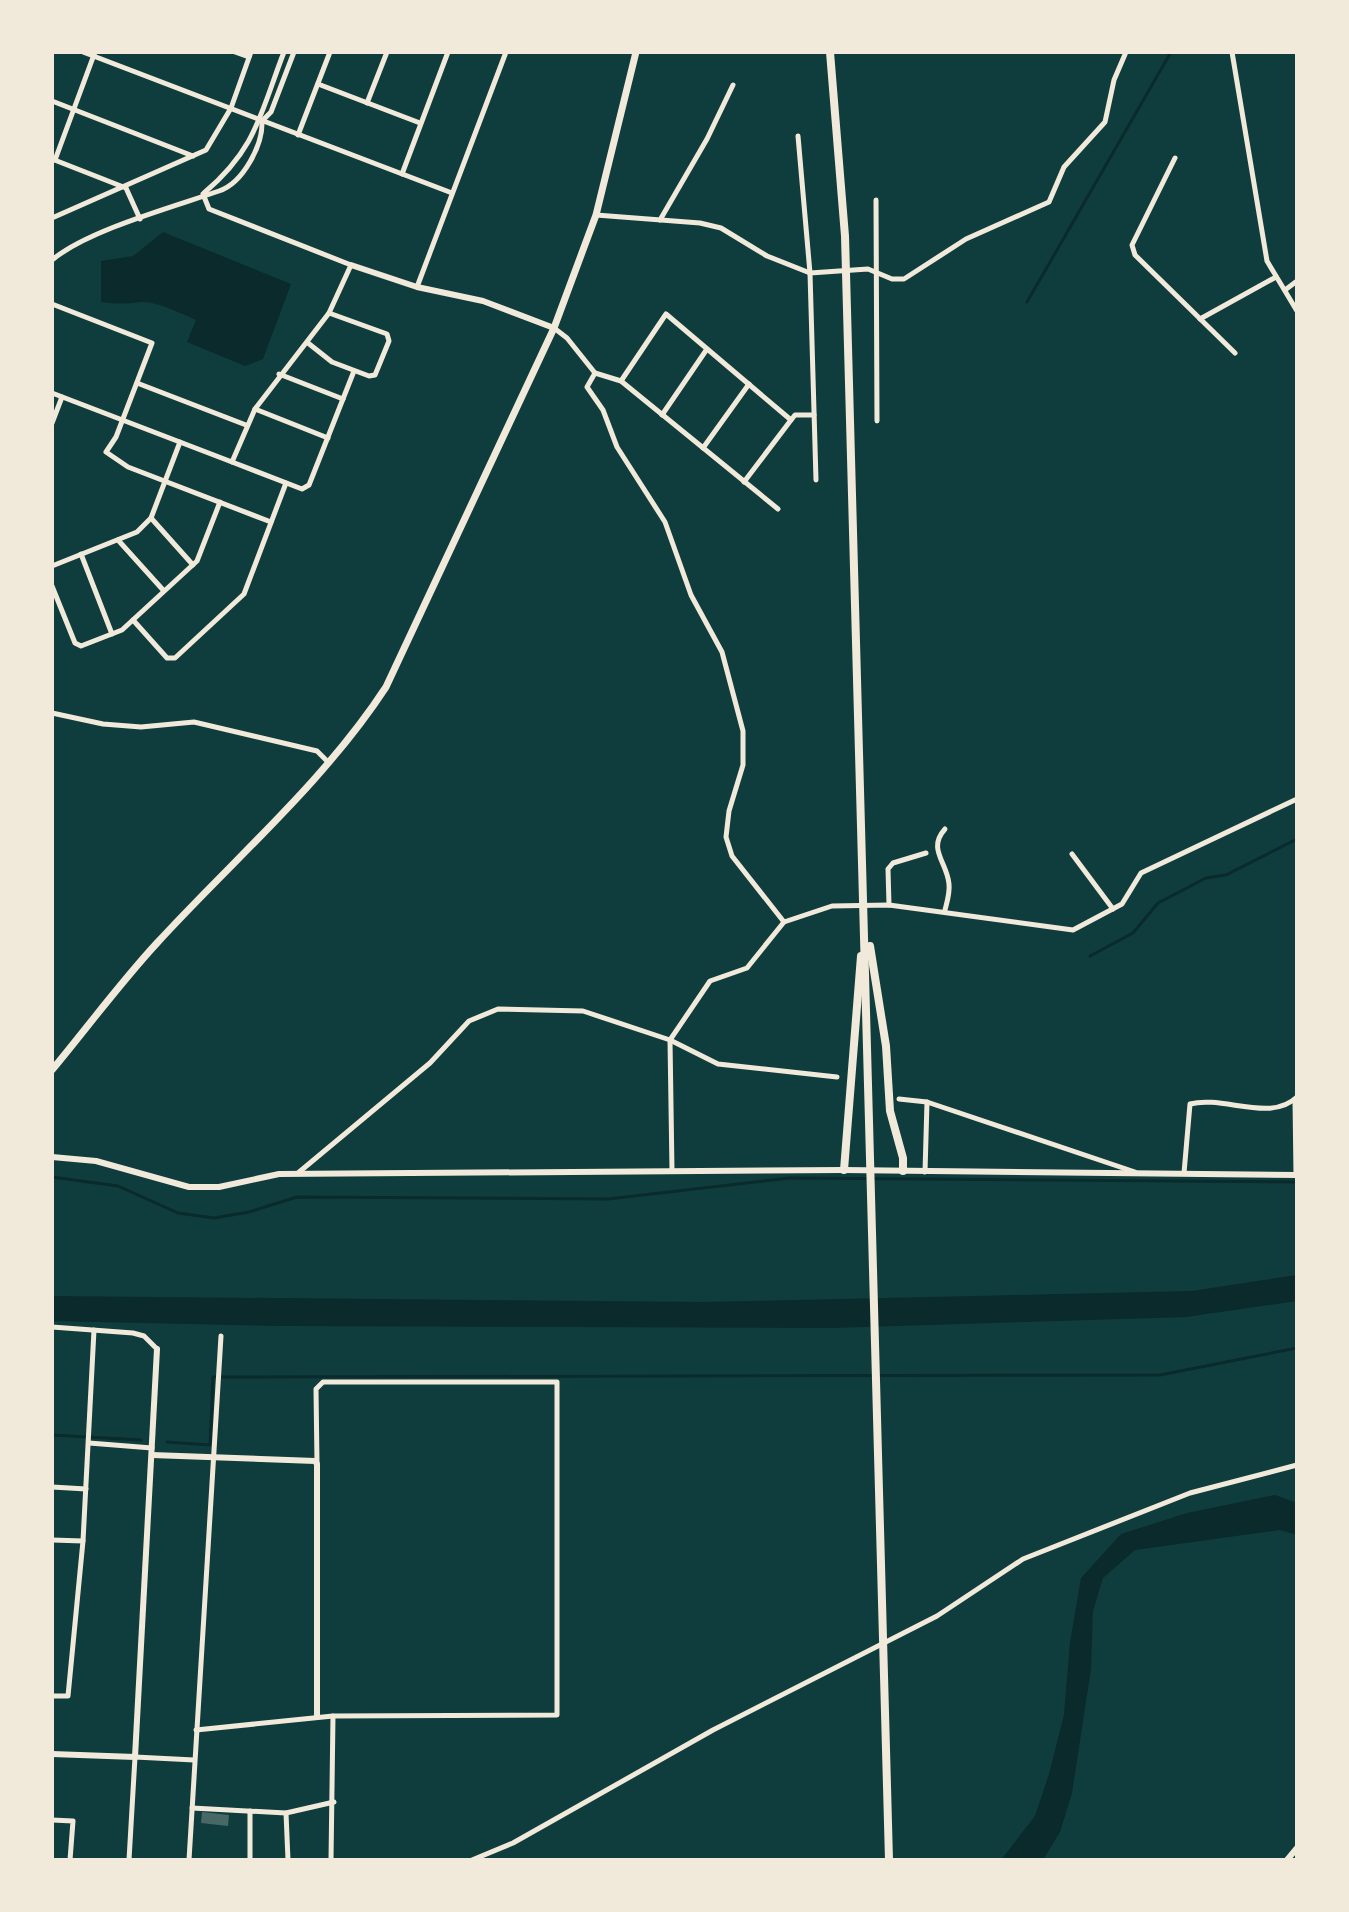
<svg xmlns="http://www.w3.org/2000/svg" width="1349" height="1912" viewBox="0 0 1349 1912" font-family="'PT Sans',sans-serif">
<rect width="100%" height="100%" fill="#0f3d3e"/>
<g fill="#0a2a2b">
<path d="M 163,232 L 291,284 L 263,359 L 245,366 L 187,342 L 196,320 C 181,313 156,301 140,302 C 127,304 115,304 101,302 L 101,261 L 133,256 Z"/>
<polygon points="1297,1275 1297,1301 1186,1317 831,1328 282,1326 52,1321 52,1296 703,1302 1192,1291"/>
<polygon points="1275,1495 1297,1503 1297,1535 1280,1530 1135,1550 1103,1578 1093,1611 1091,1669 1072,1793 1060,1832 1043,1860 1001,1860 1035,1816 1049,1774 1064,1715 1070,1642 1081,1578 1121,1534 1187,1513"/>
</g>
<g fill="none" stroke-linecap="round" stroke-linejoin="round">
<g stroke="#0a2a2b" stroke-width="3">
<polyline points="1027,302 1171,52"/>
<polyline points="1090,956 1133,933 1158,903 1206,878 1226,875 1297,839"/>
<polyline points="52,1177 118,1186 178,1213 214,1218 249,1212 297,1197 608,1199 789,1178 1297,1182"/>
<polyline points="52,1435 141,1440"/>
<polyline points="167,1442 210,1445 213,1377 1160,1375 1297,1348"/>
</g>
</g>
<polygon fill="#486865" points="202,1812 229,1815 228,1826 201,1823"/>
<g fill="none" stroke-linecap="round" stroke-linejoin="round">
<g stroke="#f1e9da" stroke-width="5">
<polyline points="83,52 452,193"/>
<polyline points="235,52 249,57"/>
<polyline points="1232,52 1267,261 1297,311"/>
<polyline points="318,84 420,123"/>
<polyline points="52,101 193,156"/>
<polyline points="367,103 387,52"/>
<polyline points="298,135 330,52"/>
<polyline points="798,136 810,273 816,480"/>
<polyline points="1175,158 1132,245 1135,255 1235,353"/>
<polyline points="52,159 126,188 140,219"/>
<polyline points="55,160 95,52"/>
<polyline points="402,174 448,52"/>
<path d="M 204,193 C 257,148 260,114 284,52"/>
<polyline points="876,200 877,421"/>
<polyline points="596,215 700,223 721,228 767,256 810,273 868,269 892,279 904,279 966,239 1049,202 1064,167 1105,122 1114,80 1126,52"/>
<polyline points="52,218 206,150 231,108 251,52"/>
<polyline points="660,220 707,139 733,85"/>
<path d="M 52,260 C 88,230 173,207 219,191 C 243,183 263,145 262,121 L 271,112 L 294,52"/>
<polyline points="417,287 506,52"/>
<polyline points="1285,290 1297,281"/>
<polyline points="52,304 152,343 116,437 106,452 128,467 271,522"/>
<polyline points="1200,319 1276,277"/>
<polyline points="554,328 567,338 595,373 587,387 603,410 617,447 665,522 691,595 722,652 743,731 743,765 729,811 726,837 732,856 784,922"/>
<polyline points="308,343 332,362 369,376 375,375 389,341 387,334 329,313"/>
<polyline points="595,373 621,381 778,509"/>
<polyline points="279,374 343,399"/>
<polyline points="621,381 666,314 791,420 744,482"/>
<polyline points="137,383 246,425"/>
<polyline points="52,393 232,462 255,409 329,313 351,265 209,209 203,194"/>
<polyline points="255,409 328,438"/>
<polyline points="662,415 707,349"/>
<polyline points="791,420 795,415 814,415"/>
<polyline points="52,423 62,397"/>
<polyline points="703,448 749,384"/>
<polyline points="232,462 302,489 309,485 354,371"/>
<polyline points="151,518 193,565"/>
<polyline points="118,540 164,591"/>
<polyline points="81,554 112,634"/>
<polyline points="52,566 137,532 151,518 180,442"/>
<polyline points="52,586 75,643 81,646 122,630 197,561 220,502"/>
<polyline points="133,620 167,658 175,658 244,594 286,483"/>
<polyline points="52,713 103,724 141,727 194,722 317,751 328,762"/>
<polyline points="1072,854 1113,909"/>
<polyline points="889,905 888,869 893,863 926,853"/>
<path d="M 945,910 C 947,902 950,893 949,884 C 947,862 927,849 945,829"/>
<polyline points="899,1099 927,1102 1135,1172"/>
<polyline points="1295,1100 1296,1175"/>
<polyline points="672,1171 670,1040 710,981 747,968 784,922 832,906 889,905 1073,930 1122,904 1141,873 1297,799"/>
<polyline points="925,1172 927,1102"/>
<polyline points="298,1173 430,1063 469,1021 498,1009 583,1011 670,1040 718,1064 837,1077"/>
<path d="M 1184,1173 L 1190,1104 C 1223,1095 1270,1123 1297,1097"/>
<polyline points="52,1327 133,1333 144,1336 157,1349"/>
<polyline points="89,1443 152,1448"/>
<polyline points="52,1487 86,1489"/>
<polyline points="52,1540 83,1541"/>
<polyline points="52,1696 68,1696 83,1541 94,1330"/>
<polyline points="196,1730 333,1716 557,1715 557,1382 323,1382 316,1389 317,1463"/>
<polyline points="192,1808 286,1813 334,1802"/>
<polyline points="286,1813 288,1860"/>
<polyline points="52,1820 73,1821 70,1860"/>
<polyline points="129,1860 135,1757 194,1760"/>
<polyline points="189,1860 221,1336"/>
<polyline points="250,1860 250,1811"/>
<polyline points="331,1860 333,1716"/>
<polyline points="472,1860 513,1843 713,1730 937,1616 1023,1559 1190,1493 1297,1465"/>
</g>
<g stroke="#f1e9da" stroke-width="6">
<polyline points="351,265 417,287 483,301 554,328"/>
<polyline points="52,1157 96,1161 189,1187 219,1187 279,1174 844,1170 1297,1175"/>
<polyline points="152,1455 315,1461 317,1464 317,1717"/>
<polyline points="52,1754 135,1757 157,1349"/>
<polyline points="1287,1860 1297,1848"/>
</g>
<path stroke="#f1e9da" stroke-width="7" d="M 52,1070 C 87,1028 120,983 157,943 C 234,859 324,782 386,687 L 554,328 L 596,215 L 636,52"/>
<g stroke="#f1e9da" stroke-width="8">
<polyline points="830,52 845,236 889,1860"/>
<polyline points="870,946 886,1046 890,1111 903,1158 903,1171"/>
<polyline points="844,1170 861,956"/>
</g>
</g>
<rect width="1349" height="1912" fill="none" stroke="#f1e9da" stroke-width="108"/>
</svg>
